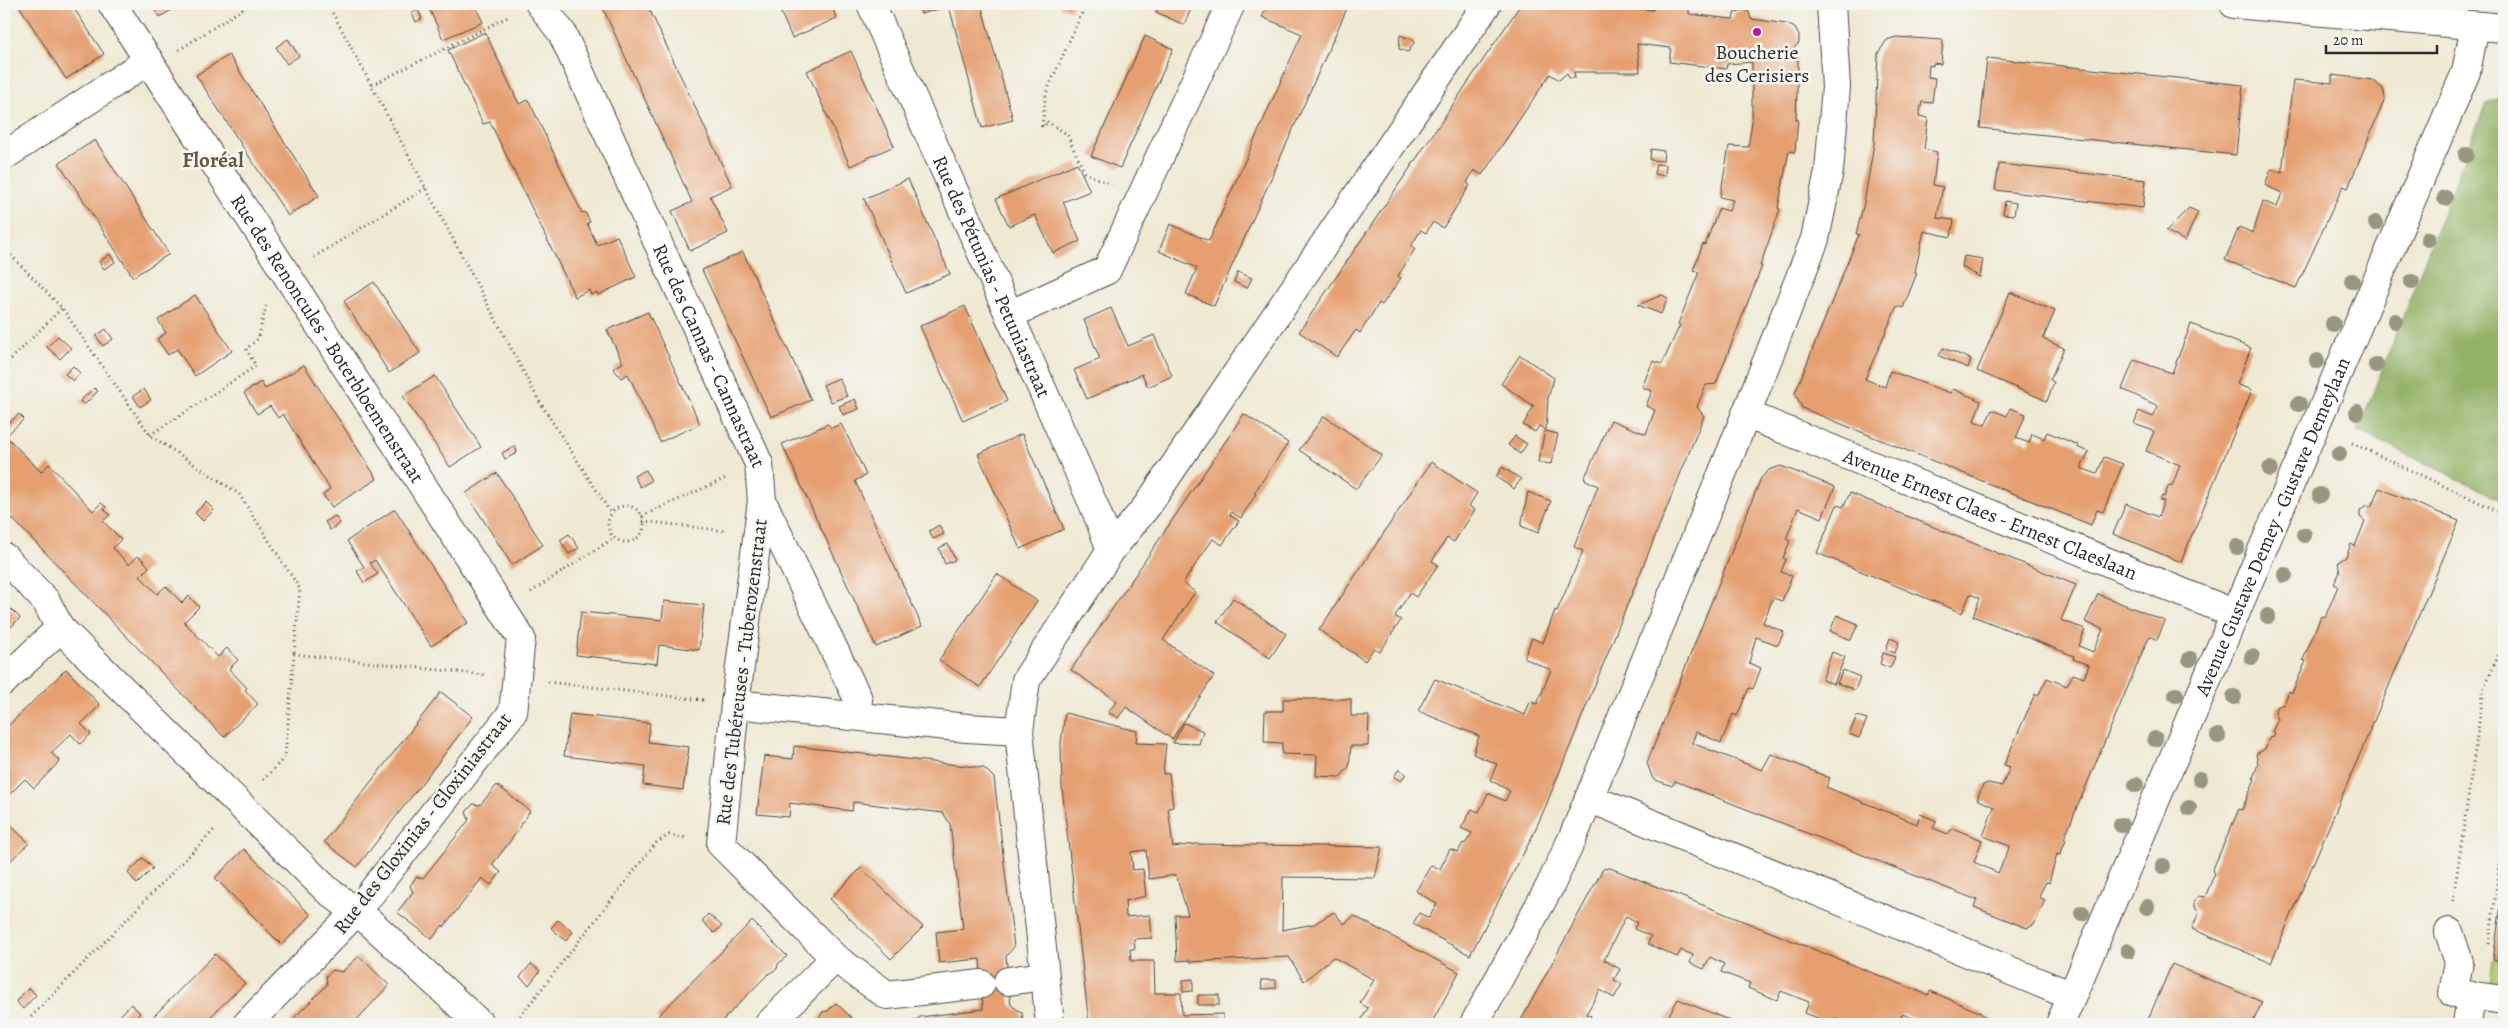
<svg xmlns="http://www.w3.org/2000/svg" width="2508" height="1028" viewBox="0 0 2508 1028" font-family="Alegreya,serif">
<rect width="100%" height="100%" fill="#f6f6f2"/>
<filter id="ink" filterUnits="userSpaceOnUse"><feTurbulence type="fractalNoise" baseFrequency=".02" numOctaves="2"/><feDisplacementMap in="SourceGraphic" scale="10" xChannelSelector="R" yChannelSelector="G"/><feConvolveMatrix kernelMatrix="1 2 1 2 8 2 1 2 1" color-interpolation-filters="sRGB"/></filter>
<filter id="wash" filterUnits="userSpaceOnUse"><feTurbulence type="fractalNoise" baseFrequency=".0096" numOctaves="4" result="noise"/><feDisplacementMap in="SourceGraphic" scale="20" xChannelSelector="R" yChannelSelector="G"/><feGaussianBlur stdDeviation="1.12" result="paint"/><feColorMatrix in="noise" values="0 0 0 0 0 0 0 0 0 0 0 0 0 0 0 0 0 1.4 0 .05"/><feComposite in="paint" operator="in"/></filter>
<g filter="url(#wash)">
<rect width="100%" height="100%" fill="#efe9d3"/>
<polygon fill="#bad075" stroke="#727e50" points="2493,960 2504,962 2504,984 2490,983"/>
<polygon fill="#93b266" stroke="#5f6e48" points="2504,96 2504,501 2358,431 2486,103"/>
<g id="blocks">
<g fill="#e59f70">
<polygon points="18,4 71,4 104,54 66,79"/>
<polygon points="151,4 181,4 160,17"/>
<polygon points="427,4 474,4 483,22 443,39"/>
<polygon points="601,4 647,4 732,186 710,196 728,233 690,251 672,211 692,202"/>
<polygon points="777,4 830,4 837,18 792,38"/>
<polygon points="918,4 981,4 1013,120 982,128 949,6 921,14"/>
<polygon points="1061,4 1074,4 1071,11 1060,7"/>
<polygon points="1160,4 1193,4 1184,25 1156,12"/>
<polygon points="1268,4 1307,4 1314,7 1315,4 1349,4 1214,306 1186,294 1197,268 1159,251 1170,224 1209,241 1302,34 1262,17"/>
<polygon points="1521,4 1613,6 1629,4 1632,8 1653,10 1653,4 1689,8 1689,14 1733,19 1735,12 1744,10 1749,12 1751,19 1787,24 1795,28 1799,36 1799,43 1794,48 1795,60 1798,60 1796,120 1798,119 1795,152 1789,151 1778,208 1780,209 1760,266 1762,266 1720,373 1716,384 1706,385 1701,397 1697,407 1704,416 1701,423 1545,808 1530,841 1470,955 1413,924 1419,913 1429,918 1437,904 1416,891 1431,865 1440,869 1450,849 1458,852 1463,843 1465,844 1472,833 1461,828 1472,809 1479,812 1488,793 1505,801 1510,791 1490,780 1497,764 1473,754 1479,736 1418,711 1435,679 1525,715 1530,702 1537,704 1551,670 1524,658 1532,638 1543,643 1555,610 1557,611 1583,551 1574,547 1598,486 1584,479 1611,420 1646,434 1655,410 1646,406 1652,391 1642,387 1653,361 1662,364 1680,325 1678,324 1699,272 1693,270 1703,244 1705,245 1719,208 1729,211 1733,200 1720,197 1729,146 1748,147 1752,122 1752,62 1727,64 1726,69 1669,62 1671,48 1637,44 1640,72 1574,72 1575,78 1569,78 1567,73 1559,80 1550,74 1482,175 1474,170 1467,183 1470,185 1443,228 1433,222 1426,233 1421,230 1411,246 1415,249 1398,276 1401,278 1382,305 1379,303 1360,333 1356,330 1337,357 1299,332"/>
<polygon points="418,10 422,19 416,22 412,13"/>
<polygon points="485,32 519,104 528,100 530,103 582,213 585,212 590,222 587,223 597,245 617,236 636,277 598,295 597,292 591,295 589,290 575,297 490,122 483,124 448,50"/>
<polygon points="1400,35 1415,41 1408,52 1399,49"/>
<polygon points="1145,36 1173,49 1120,168 1091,156"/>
<polygon points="1896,37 1943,40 1941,64 1933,63 1933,66 1929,65 1928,77 1935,78 1932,103 1922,102 1919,116 1928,118 1924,149 1937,152 1933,185 1943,187 1937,218 1954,220 1951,237 1924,231 1915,272 1917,273 1903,308 1897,306 1865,379 1885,387 1890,371 1950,393 1953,389 1981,401 1974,421 1985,425 1992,410 2007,416 2010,408 2026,414 2016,438 2029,443 2032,434 2044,439 2047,432 2078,445 2077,447 2089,452 2081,468 2097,474 2104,457 2123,464 2103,512 2097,510 2091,525 1802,408 1795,393 1859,234 1856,234 1864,203 1874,144 1878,53 1887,40"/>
<polygon points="288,39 299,56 287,64 276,47"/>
<polygon points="851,51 894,146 850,166 807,71"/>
<polygon points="229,55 319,196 288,216 196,75"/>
<polygon points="1987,58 2243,85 2236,155 1980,128"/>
<polygon points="2332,75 2373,80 2383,89 2385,98 2348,188 2343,186 2296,288 2225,260 2239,227 2253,233 2263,201 2277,207 2282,193 2265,185 2271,169 2282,173 2293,80 2332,83"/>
<polygon points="95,140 169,254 133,277 59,163"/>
<polygon points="1651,149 1664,151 1663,161 1650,160"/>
<polygon points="1077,163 1090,191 1063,202 1080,241 1053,253 1035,215 1009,226 996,199"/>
<polygon points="1656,164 1666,165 1665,176 1654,174"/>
<polygon points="1999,164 2146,180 2143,208 1995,190"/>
<polygon points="908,179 950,274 906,293 864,199"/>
<polygon points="2005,201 2016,203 2014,215 2003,214"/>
<polygon points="2189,208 2198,212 2185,241 2166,231"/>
<polygon points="743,252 811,400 771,417 702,270"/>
<polygon points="110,254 115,262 104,269 99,262"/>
<polygon points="1964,256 1983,259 1980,277 1962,267"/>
<polygon points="1238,272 1252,278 1247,288 1234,282"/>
<polygon points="374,282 420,353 389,373 344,301"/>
<polygon points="2010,292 2055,311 2043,339 2064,348 2050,380 2054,382 2047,401 1977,371"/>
<polygon points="195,295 232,351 195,376 177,349 168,355 157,339 166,333 158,320"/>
<polygon points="1662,295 1668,298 1661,314 1638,305"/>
<polygon points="965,306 1007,401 963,421 920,326"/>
<polygon points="1111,308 1128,346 1154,335 1172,376 1148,387 1142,374 1087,399 1074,370 1100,359 1084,320"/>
<polygon points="648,312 700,424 660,442 628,374 621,378 613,368 623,363 607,330"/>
<polygon points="2191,324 2251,348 2237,384 2252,390 2181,562 2113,534 2126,504 2158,517 2164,501 2160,500 2162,496 2164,497 2169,485 2172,486 2180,465 2146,451 2154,431 2134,424 2139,411 2153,417 2158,406 2122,389 2134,360 2172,373"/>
<polygon points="106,329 113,339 103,346 96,336"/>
<polygon points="58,336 71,348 60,359 47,347"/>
<polygon points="1943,348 1971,359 1968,368 1939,356"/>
<polygon points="1520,355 1554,378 1548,398 1546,430 1539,426 1535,432 1523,425 1534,406 1501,384"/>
<polygon points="304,365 377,479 332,507 323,495 330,489 283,414 278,418 270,406 257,414 244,393 261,382 265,389"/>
<polygon points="73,366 80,373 73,381 65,374"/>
<polygon points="435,376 481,447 450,467 403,396"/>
<polygon points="839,378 847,396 831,402 823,385"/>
<polygon points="94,388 98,391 84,405 80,401"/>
<polygon points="144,389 151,400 140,407 133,396"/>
<polygon points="855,399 859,409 843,415 839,406"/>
<polygon points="19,414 24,419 6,436 41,472 49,464 93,511 101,503 106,507 104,509 110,515 103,521 121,539 113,548 129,565 138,556 143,560 149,567 140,576 157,594 166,586 182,603 189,596 199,607 184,622 218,657 227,648 238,660 229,669 247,688 245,690 258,704 224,737 4,510 4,418 10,422"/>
<polygon points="1244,414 1288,443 1254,493 1256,494 1241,518 1231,512 1230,515 1239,521 1222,545 1213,539 1183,583 1195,592 1163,640 1214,676 1172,739 1126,707 1118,718 1108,712 1117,701 1071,670"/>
<polygon points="1324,416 1382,455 1356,489 1299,450"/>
<polygon points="828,424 831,428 841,424 853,447 866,475 855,481 922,626 876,647 782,444"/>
<polygon points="1545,431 1558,434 1551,464 1538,462"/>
<polygon points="1022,434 1064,529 1020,549 978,454"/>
<polygon points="1515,436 1527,444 1520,454 1508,445"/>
<polygon points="515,446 517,453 505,459 502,453"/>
<polygon points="1431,462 1477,493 1469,506 1475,510 1454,542 1447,538 1432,561 1438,565 1416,597 1410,593 1395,616 1401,620 1380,652 1374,648 1365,661 1319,630"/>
<polygon points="1781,466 1835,487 1822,518 1798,508 1786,539 1790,541 1783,558 1786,559 1781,572 1792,576 1782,601 1773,598 1763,623 1784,632 1778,645 1756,637 1749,663 1761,668 1753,689 1749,688 1737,716 1733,714 1721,743 1696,732 1692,743 1762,770 1771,754 1830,778 1826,787 1917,824 1920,814 1937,821 1933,828 1948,834 1952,828 1982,840 1974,862 1998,873 2010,846 1983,836 1994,807 1977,799 1983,785 1988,783 2002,786 2010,767 2004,765 2035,694 2038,696 2047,678 2067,686 2073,674 2084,678 2089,665 2073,659 2074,656 1973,616 1980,598 1970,594 1962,613 1817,553 1837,505 1843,507 1850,493 2076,585 2061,620 2085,629 2079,646 2093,652 2103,629 2085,622 2098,594 2165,621 2157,640 2150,636 2145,646 2065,836 2064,839 2066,840 2060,855 2057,854 2049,883 2046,882 2041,892 2039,897 2045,900 2034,925 2027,928 1974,907 1977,900 1675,781 1672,786 1653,779 1647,763 1761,478 1769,470"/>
<polygon points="1502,467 1521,479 1514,489 1496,477"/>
<polygon points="646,470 651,481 640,487 634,476"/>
<polygon points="497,473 543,545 512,565 466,493"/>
<polygon points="2379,488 2459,521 2271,963 2192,929 2199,912 2194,907 2194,901 2198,896 2205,897 2215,873 2212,871 2239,809 2242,810 2255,779 2253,778 2258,764 2256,754 2265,749 2270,736 2273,737 2275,733 2272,732 2278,719 2275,713 2276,707 2284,704 2289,691 2292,693 2306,661 2303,660 2321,616 2325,617 2338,586 2334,584 2340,572 2338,562 2346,557 2351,544 2355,546 2365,521 2360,517 2360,510 2367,505 2371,507"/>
<polygon points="1528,492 1551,501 1538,533 1521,526"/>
<polygon points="206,502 214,510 203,521 195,513"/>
<polygon points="395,509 468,623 431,646 375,560 370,563 378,574 364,583 357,571 364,567 347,541"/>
<polygon points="335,516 340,523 330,530 325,522"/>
<polygon points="939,525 944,534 933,539 929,531"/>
<polygon points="569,534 579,548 569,554 560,540"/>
<polygon points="948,544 955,560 945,564 939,548"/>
<polygon points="997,574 1037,601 980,687 939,660"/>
<polygon points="1233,598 1286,634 1270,658 1217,622"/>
<polygon points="664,601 704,605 699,650 659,645 657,664 576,655 581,612 662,620"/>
<polygon points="4,602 20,618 4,634"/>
<polygon points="1837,615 1858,624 1851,640 1830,631"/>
<polygon points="1890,638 1899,642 1895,653 1886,649"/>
<polygon points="1832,652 1845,657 1834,684 1822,680"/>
<polygon points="1883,653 1895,657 1890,668 1880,664"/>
<polygon points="66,669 100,705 81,724 91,734 80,744 71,734 51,753 60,761 34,788 25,779 6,798 4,795 4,730"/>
<polygon points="1843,670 1860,677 1855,690 1837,683"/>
<polygon points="441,692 473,717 357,867 324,842"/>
<polygon points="1283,699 1351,699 1351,716 1369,716 1368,746 1351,746 1349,767 1340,777 1316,776 1317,755 1282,754 1282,743 1264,742 1265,711 1283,711"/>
<polygon points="1065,713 1137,731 1136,743 1166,744 1163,774 1169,773 1173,807 1168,808 1173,847 1195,844 1382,847 1375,878 1283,877 1282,930 1314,924 1334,912 1344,924 1354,916 1459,972 1431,1024 1359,1024 1368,1008 1360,1003 1374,980 1333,957 1304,981 1289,957 1190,962 1190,960 1177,961 1175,915 1188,915 1176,875 1149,879 1146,850 1131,852 1133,870 1143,869 1146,896 1125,901 1126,917 1150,915 1152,938 1134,939 1135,949 1130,949 1131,961 1154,961 1155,993 1181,993 1182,1015 1223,1014 1223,1024 1089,1024 1062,788 1061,743"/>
<polygon points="570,714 650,723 648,742 689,747 683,790 643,785 645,766 564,756"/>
<polygon points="1857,716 1867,719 1859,738 1849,734"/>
<polygon points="1184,723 1203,731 1199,744 1173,743"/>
<polygon points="794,746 984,768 994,778 1014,947 1006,956 1010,998 1011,1005 1022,1013 1023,1024 911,1024 920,1017 983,1009 980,959 939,963 936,932 963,929 950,824 943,813 853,802 852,811 790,803 789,817 757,814 764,756 793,759"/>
<polygon points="1399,769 1406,774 1401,781 1394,777"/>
<polygon points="497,785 530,811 519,827 520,828 492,865 501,872 491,885 482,878 444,927 443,925 432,939 397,912 413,892 410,886 416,877 423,878 469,820 466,812 473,804 480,805"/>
<polygon points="4,819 29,843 4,867"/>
<polygon points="244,849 311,915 282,945 215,878"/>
<polygon points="143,858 153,868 137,884 128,873"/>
<polygon points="861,868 923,927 891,959 830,899"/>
<polygon points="1610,868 1913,989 1928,995 1930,991 1979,1012 1987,1018 1989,1024 1913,1024 1915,1019 1902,1014 1898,1024 1850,1024 1835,1018 1833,1024 1805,1013 1809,1002 1781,991 1777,1000 1748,988 1750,983 1721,972 1724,964 1710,957 1704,969 1690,963 1693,955 1681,950 1677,957 1648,944 1651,936 1634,929 1637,922 1626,916 1604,960 1620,969 1614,980 1622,984 1614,998 1600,990 1586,1014 1591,1016 1588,1023 1578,1017 1573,1024 1519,1024 1603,869"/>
<polygon points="2503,891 2504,891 2504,962 2493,960"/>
<polygon points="708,914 722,926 714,933 702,921"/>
<polygon points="558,920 573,932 566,941 551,928"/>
<polygon points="752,921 787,956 778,964 777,969 768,974 719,1024 663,1024 656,1018"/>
<polygon points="215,954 245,983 203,1024 146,1024"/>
<polygon points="359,956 389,985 353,1024 288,1024 327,985 326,976 333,970 342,972"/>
<polygon points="531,964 540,971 529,985 520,977"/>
<polygon points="2172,964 2262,1002 2252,1024 2146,1024"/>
<polygon points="1193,979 1193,991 1183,992 1183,980"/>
<polygon points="1261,980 1276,980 1276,988 1262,989"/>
<polygon points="29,988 36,995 23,1009 16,1001"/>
<rect x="1198" y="995" width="21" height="10"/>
<polygon points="1678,999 1738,1024 1664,1024"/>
<polygon points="836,1003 858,1024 815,1024 823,1012 828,1011"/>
<polygon points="131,1004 140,1013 130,1024 124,1024 118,1018"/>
</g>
</g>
</g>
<g filter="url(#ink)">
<use href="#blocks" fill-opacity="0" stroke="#484844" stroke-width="1"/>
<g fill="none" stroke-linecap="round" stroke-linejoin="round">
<defs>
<g id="minor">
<path id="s1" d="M 112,4 L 521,638 L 513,712 L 357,911 L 247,1024"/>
<path id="s2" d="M 540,4 L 562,33 L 759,464 L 762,501 L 858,699 L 856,716"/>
<path id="s3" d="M 871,4 L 1095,508 L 1111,550"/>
<polyline points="2234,4 2504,28"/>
<polyline points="4,156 149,60"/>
<polyline points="1009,315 1107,270 1231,4"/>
<path id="s4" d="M 1746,414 L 2235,614"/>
<polyline points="762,501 735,704 721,844 835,958 887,995 981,984"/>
<polyline points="4,557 46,601 60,628 327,890 371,923 480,1024"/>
<polyline points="4,681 60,628"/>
<polyline points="735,704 967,728 1019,731"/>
<polyline points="1589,798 2072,996"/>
<polyline points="2449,932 2459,962 2453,993 2504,1000"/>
<polyline points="1008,981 1044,976"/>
<polyline points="769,1024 835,958"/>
<polyline points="1050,1024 1019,731 1026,680 1111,550 1147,506 1487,4"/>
<polyline points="1474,1024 1550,886 1573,837 1731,452 1815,239 1829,171 1836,87 1831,4"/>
<path id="s5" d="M 2060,1024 L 2466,72 L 2475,26"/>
<polyline points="2467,1024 2471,996"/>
</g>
</defs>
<use href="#minor" stroke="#484844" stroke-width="30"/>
<g stroke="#484844" stroke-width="3" stroke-dasharray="1 4" stroke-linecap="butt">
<polyline points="328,4 539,401 611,513"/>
<polyline points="1086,4 1046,93 1042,126 1045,126 1046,121 1067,134 1084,172 1111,185"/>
<polyline points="179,50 250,4"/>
<polyline points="372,85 510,16"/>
<polyline points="4,248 62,308 150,435 239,494 300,589 294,654"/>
<polyline points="314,257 426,188"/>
<polyline points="4,366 62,308"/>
<polyline points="150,435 256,366 246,349 258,339 266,306"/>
<polyline points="2352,443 2504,514"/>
<circle cx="626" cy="524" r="18"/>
<polyline points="642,516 726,478"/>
<polyline points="643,521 726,531"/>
<polyline points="531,592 614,538"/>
<polyline points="548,682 703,700"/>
<polyline points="263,780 285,757 294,654 485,675"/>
<polyline points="2453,901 2484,688 2504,643"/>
<polyline points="2489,944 2501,854 2504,854"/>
<polyline points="24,1024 216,828"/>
<polyline points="514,1024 656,843 669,835 688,838"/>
</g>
<use href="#minor" stroke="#fff" stroke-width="28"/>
</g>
<g fill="#979781">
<circle cx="2466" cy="155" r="8"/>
<circle cx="2445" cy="198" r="8"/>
<circle cx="2376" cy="223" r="8"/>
<circle cx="2428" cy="239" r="8"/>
<circle cx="2352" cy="281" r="8"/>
<circle cx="2412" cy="282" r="8"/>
<circle cx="2395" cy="321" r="8"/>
<circle cx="2333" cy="324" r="8"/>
<circle cx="2317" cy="361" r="8"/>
<circle cx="2376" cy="365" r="8"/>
<circle cx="2299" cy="404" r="8"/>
<circle cx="2357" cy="412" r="8"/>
<circle cx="2339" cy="454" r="8"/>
<circle cx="2270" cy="469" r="8"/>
<circle cx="2320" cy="495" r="8"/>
<circle cx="2304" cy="535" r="8"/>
<circle cx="2237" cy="547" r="8"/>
<circle cx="2285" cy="575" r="8"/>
<circle cx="2268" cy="616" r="8"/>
<circle cx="2252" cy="657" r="8"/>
<circle cx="2190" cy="659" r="8"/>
<circle cx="2176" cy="695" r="8"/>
<circle cx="2234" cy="697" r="8"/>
<circle cx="2218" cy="736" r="8"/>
<circle cx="2155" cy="739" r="8"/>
<circle cx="2200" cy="779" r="8"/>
<circle cx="2136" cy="785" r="8"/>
<circle cx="2189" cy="808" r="8"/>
<circle cx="2121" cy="825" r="8"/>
<circle cx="2163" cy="866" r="8"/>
<circle cx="2147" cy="907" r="8"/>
<circle cx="2082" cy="913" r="8"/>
<circle cx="2128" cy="951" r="8"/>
</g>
</g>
<circle fill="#b5179e" stroke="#f6f6f2" stroke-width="2" cx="1757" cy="32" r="5"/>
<g text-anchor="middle" stroke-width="5" stroke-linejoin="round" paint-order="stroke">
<g font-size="20" fill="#2b2b2b" stroke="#f6f6f2">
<text x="1757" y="59">Boucherie<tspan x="1757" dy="23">des Cerisiers</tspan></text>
</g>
<g font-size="20" fill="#2b2b2b" stroke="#f6f6f2">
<text dy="7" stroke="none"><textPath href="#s3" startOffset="298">Rue des Pétunias - Petuniastraat</textPath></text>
<text dy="7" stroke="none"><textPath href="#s1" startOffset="398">Rue des Renoncules - Boterbloemenstraat</textPath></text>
<text dy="7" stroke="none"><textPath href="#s2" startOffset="391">Rue des Cannas - Cannastraat</textPath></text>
<text dy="7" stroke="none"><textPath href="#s4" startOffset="264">Avenue Ernest Claes - Ernest Claeslaan</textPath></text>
<text dy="7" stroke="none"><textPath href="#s5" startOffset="541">Avenue Gustave Demey - Gustave Demeylaan</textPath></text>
<text transform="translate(741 672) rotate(-83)" y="7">Rue des Tubéreuses - Tuberozenstraat</text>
<text transform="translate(422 823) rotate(-52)" y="7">Rue des Gloxinias - Gloxiniastraat</text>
</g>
<g font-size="21" font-weight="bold" fill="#6c5443" stroke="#f6f6f2">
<text x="213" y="167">Floréal</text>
</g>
</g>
<rect width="2508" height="1028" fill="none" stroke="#f6f6f2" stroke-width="20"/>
<path d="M2326 45v8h111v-8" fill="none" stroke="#2b2b2b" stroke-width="2.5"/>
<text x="2333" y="45" font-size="15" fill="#2b2b2b" stroke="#f6f6f2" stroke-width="4" paint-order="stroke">20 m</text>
</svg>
